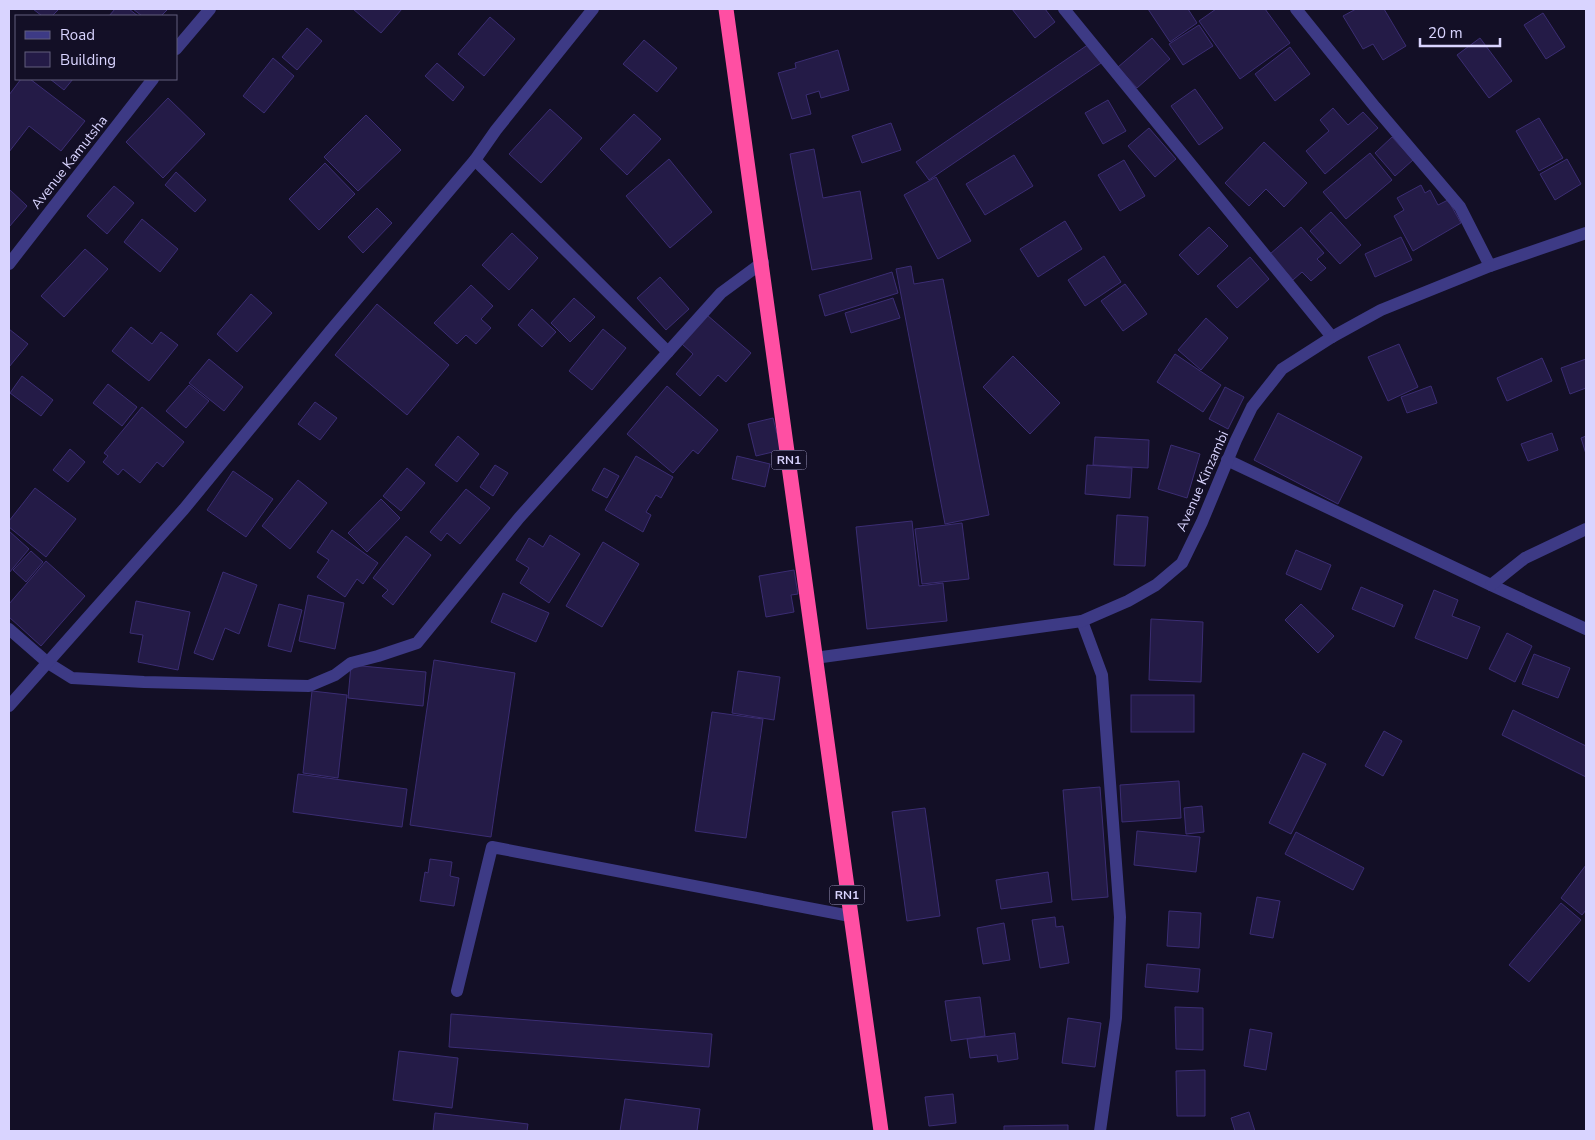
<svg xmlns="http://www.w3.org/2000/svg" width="1595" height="1140" viewBox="0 0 1595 1140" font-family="'Nunito Sans',sans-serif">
<rect width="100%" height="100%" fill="#130f26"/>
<g fill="#241b47" stroke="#3b2d73">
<polygon points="33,9 59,9 52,16 42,16"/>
<polygon points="115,9 129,9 138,16 109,16"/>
<polygon points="133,9 168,9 161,16 142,16"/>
<polygon points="353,9 402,9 381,33"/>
<polygon points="1012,9 1045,9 1055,22 1035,38"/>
<polygon points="1148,9 1188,9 1197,23 1170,42"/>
<polygon points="1216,9 1265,9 1290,43 1240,79 1199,21"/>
<polygon points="1356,9 1384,9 1406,46 1383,60 1373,44 1363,49 1343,16"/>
<polygon points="1543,13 1565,47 1546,59 1524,25"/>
<polygon points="490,17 515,39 484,76 458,54"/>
<polygon points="1199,25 1213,46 1183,65 1169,44"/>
<polygon points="307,28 322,41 297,70 282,57"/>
<polygon points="1152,38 1170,59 1137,88 1118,67"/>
<polygon points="1480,38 1512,81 1489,98 1457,55"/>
<polygon points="644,40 677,68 657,92 623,64"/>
<polygon points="1089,44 1101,63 929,180 916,162"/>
<polygon points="1290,47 1310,74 1275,101 1255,74"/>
<polygon points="838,50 849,90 821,98 819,91 806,95 811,114 792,119 778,73 796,68 795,63"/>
<polygon points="273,58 294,76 264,113 243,96"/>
<polygon points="437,63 464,87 453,101 425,76"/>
<polygon points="21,79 30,79 85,121 61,151 29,126 9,152 9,95"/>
<polygon points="50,79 73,79 64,90"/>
<polygon points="1195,89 1223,128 1199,145 1171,106"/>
<polygon points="168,98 205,134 163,178 126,142"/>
<polygon points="1108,100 1126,131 1103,144 1085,113"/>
<polygon points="1333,108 1348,125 1363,112 1378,128 1325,174 1306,151 1329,131 1320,120"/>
<polygon points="550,109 582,138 541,183 509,154"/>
<polygon points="634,114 661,139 627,175 600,149"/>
<polygon points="366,115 401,150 358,191 324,157"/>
<polygon points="1539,118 1563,158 1539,171 1516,131"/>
<polygon points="891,123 901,150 862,163 852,136"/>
<polygon points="1149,128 1176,159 1155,177 1128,146"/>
<polygon points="1392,137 1413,160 1395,176 1375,153"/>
<polygon points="1264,142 1307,183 1284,207 1266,189 1249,206 1225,183"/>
<polygon points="814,149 823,198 860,191 872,259 812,270 790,154"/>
<polygon points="1370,153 1392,180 1346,219 1323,192"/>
<polygon points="1014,155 1033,186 985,215 966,184"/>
<polygon points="669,159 712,212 670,248 626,196"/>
<polygon points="1567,159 1581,184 1555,200 1540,174"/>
<polygon points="1124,160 1145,196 1120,211 1098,175"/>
<polygon points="325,163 355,194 319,230 289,199"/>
<polygon points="176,172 206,200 195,212 165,185"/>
<polygon points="936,177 971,241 938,259 904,195"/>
<polygon points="1421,185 1425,193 1430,190 1438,205 1448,200 1461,223 1413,251 1394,216 1404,210 1397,198"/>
<polygon points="114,186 134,203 107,234 87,216"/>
<polygon points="9,189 27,206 9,227"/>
<polygon points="377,208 392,223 363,253 348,237"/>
<polygon points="1331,212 1361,245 1340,264 1310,231"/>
<polygon points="142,219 178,249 160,272 124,242"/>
<polygon points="1065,221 1082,249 1038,277 1020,249"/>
<polygon points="1209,227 1228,246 1198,275 1179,255"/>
<polygon points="1301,227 1324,253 1317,259 1326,268 1311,281 1302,272 1293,280 1270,254"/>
<polygon points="512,233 538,258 509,290 482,265"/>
<polygon points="1401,237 1412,260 1375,277 1365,254"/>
<polygon points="85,249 108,269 64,317 41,296"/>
<polygon points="1104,256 1121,282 1085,306 1068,280"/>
<polygon points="1250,257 1269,279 1237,308 1217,286"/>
<polygon points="911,266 914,284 943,279 989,515 945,524 896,269"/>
<polygon points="892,272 898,293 825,316 819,295"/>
<polygon points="660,277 689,309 666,330 637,298"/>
<polygon points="1125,284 1147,314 1123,331 1101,301"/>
<polygon points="471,285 493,306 481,319 491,328 476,344 466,335 457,344 434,323"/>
<polygon points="251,294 272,313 237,352 217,334"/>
<polygon points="574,298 595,317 570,342 551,323"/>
<polygon points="893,298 900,318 851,333 845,313"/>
<polygon points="377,304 449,365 407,415 335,355"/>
<polygon points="532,309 556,332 542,347 518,325"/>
<polygon points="707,315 751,353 726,382 718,375 700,396 676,374 693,354 682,344"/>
<polygon points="1206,318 1228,338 1201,370 1178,350"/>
<polygon points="131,327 152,344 161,332 178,345 149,381 112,351"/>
<polygon points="9,329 28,344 9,367"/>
<polygon points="603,329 626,348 592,390 569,371"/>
<polygon points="1399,344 1418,387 1388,401 1368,357"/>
<polygon points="1175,354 1221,385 1203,412 1157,382"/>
<polygon points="1013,356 1060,403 1030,434 983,387"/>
<polygon points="1542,358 1552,381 1507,401 1497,378"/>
<polygon points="209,359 243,387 224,411 189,383"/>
<polygon points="1586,359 1586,388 1570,394 1561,368"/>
<polygon points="22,376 53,400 41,416 10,393"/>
<polygon points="108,384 137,407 122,426 93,403"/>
<polygon points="189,385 209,401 186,428 166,411"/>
<polygon points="667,386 718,430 698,454 693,450 673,473 627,434"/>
<polygon points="1431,386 1437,403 1407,413 1401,397"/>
<polygon points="1225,387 1244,397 1228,429 1209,419"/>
<polygon points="315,402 337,418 320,440 298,424"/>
<polygon points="142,407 184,442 163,467 157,462 140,483 123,469 118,475 103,462 108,456 104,453"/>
<polygon points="1278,413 1362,457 1338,504 1254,460"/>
<polygon points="773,418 781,450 756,456 748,424"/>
<polygon points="1552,433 1558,450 1528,461 1521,444"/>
<polygon points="458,436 479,454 457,482 435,465"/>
<polygon points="1586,436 1586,454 1581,438"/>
<polygon points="1095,437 1149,440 1148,468 1093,465"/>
<polygon points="1171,445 1200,454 1187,498 1158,489"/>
<polygon points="70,449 85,462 68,482 53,470"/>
<polygon points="636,456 673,477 661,498 656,495 646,512 651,515 643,532 605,510"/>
<polygon points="737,456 770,464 765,487 732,479"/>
<polygon points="495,465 508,473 493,496 480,487"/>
<polygon points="1087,465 1132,468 1130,498 1085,494"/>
<polygon points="407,468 425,483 401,511 383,496"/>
<polygon points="604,468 619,476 607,498 592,490"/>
<polygon points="233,471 273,499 246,537 207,510"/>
<polygon points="298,480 327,503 290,549 262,526"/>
<polygon points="35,488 76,519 46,557 9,527 9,521"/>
<polygon points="466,489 490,508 460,544 447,533 441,541 430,532"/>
<polygon points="381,499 400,518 367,552 348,533"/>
<polygon points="1117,515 1148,517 1145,566 1114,565"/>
<polygon points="912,521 919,586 943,583 947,621 867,629 856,527"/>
<polygon points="962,523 969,579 922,584 915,529"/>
<polygon points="332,530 378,563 363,584 357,579 345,597 317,577 329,560 317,552"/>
<polygon points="9,531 29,549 9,573"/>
<polygon points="550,535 580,554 549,603 520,583 529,568 516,560 529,538 543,547"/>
<polygon points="406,536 431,555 393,605 382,596 388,590 373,578"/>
<polygon points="603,542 639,564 602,627 566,606"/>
<polygon points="1296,550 1331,565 1321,590 1286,574"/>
<polygon points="31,551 43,562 26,582 13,570"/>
<polygon points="46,561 85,596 41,646 9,617 9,604"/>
<polygon points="794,570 798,594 791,595 794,612 766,617 759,576"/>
<polygon points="223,572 257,585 239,634 225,628 213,660 194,653"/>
<polygon points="1361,587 1403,605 1394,627 1352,609"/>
<polygon points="1434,590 1458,600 1452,616 1480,627 1467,659 1415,638"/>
<polygon points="503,593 549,613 536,642 491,622"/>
<polygon points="308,595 344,603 335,649 299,641"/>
<polygon points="136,601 190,612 178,670 138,662 143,635 130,633"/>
<polygon points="279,604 302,610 291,652 268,646"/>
<polygon points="1301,604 1334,636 1318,653 1285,620"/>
<polygon points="1151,619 1203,622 1201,682 1149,680"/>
<polygon points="1507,633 1532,646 1515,682 1489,669"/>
<polygon points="1534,654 1570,668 1558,698 1522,684"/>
<polygon points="434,660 515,673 491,837 410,825"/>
<polygon points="351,665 426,672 423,706 348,698"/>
<polygon points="738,671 780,677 774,720 732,713"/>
<polygon points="312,691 347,695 338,778 303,773"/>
<rect x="1131" y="695" width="63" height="37"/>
<polygon points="1513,710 1586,746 1586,777 1502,735"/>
<polygon points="712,712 763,719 746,838 695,831"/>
<polygon points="1384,731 1402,741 1383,776 1365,766"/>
<polygon points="1303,753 1326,764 1291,834 1269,823"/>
<polygon points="298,774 407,789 402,827 293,812"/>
<polygon points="1179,781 1181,818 1122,822 1120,785"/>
<polygon points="1100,787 1108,897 1072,900 1063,790"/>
<polygon points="1202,806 1204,832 1186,834 1184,808"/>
<polygon points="925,808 940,916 907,921 892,812"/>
<polygon points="1137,831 1200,837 1196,872 1134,865"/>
<polygon points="1296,832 1364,868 1353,890 1285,854"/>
<polygon points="430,859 452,862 450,876 459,878 454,906 420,901 425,872 428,873"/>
<polygon points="1586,865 1586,910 1582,915 1561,898"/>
<polygon points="1048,872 1052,902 1001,909 996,880"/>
<polygon points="1257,897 1280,901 1273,938 1250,934"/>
<polygon points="1561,903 1581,920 1529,982 1509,965"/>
<polygon points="1169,911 1201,913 1199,948 1167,946"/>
<polygon points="1055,917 1056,927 1063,926 1069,963 1040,968 1032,920"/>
<polygon points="1004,923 1010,960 983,964 977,928"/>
<polygon points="1147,964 1200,969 1198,992 1145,987"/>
<polygon points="980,997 985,1036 951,1041 945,1001"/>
<polygon points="1175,1007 1203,1008 1203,1050 1176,1049"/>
<polygon points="451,1014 712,1034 709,1067 449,1047"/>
<polygon points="1068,1018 1101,1023 1095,1067 1062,1063"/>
<polygon points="1250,1029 1272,1033 1266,1070 1244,1066"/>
<polygon points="1015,1033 1018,1059 998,1062 997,1055 970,1058 967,1039"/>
<polygon points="399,1051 458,1058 452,1108 393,1100"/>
<polygon points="1205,1070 1205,1116 1177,1116 1176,1071"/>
<polygon points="953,1094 956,1123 929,1126 925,1097"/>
<polygon points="625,1099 700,1109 697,1131 620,1131"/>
<polygon points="1249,1112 1255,1131 1235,1131 1231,1118"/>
<polygon points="435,1113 528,1124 527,1131 433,1131"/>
<polygon points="1068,1125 1068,1131 1004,1131 1004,1126"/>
</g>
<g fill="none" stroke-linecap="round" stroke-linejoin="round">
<g stroke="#3d3a85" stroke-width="12">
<polyline points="1064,9 1332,337"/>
<polyline points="1296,9 1375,107 1460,207 1490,266"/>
<polyline points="176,49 210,9"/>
<polyline points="475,160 668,352"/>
<polyline points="9,264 153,79"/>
<polyline points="1227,460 1491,585 1586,629"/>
<polyline points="1491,585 1525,558 1586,529"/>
<polyline points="1082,621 1102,675 1120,917 1116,1018 1100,1131"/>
<polyline points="9,629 48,663 72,678 144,682 309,686 335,675 351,663 378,656 417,643 519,518 668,352 721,293 763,262"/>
<polyline points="815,658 1082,621 1128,601 1156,585 1182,563 1202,522 1236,440 1252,407 1282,369 1332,337 1381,310 1490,266 1586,233"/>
<polyline points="9,706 184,509 331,330 475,160 496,130 593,9"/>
<polyline points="457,991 492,847 850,916"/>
</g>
<path stroke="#ff4fa3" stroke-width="15" d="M 726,9 C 780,382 828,757 881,1131"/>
</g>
<g text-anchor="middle" stroke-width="5" stroke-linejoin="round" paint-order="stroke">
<g fill="#130f26" stroke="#9e99be" stroke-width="1">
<rect x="771.5" y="450.5" width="35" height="19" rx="4"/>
<rect x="829.5" y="885.5" width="35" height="19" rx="4"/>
</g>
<g font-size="12" font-weight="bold" fill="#d9d4ff">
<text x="789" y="464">RN1</text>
<text x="847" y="899">RN1</text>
</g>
<g font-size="14" fill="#d9d4ff" stroke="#130f26">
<text transform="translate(69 162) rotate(-52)" y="5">Avenue Kamutsha</text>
<text transform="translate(1202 481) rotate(-66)" y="5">Avenue Kinzambi</text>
</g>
</g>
<rect width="1595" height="1140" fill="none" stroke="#d9d4ff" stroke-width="20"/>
<rect x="15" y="15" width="162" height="65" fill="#130f26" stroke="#625e7d"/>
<rect x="25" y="31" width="25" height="8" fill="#3d3a85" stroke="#625e7d"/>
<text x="60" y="40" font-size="15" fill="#d9d4ff">Road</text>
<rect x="25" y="52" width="25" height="15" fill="#241b47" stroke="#625e7d"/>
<text x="60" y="65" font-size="15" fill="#d9d4ff">Building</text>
<path d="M1420 38v8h80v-8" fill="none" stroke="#d9d4ff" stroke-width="2.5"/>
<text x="1428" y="38" font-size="15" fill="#d9d4ff" stroke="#130f26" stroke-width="4" paint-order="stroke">20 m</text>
</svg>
